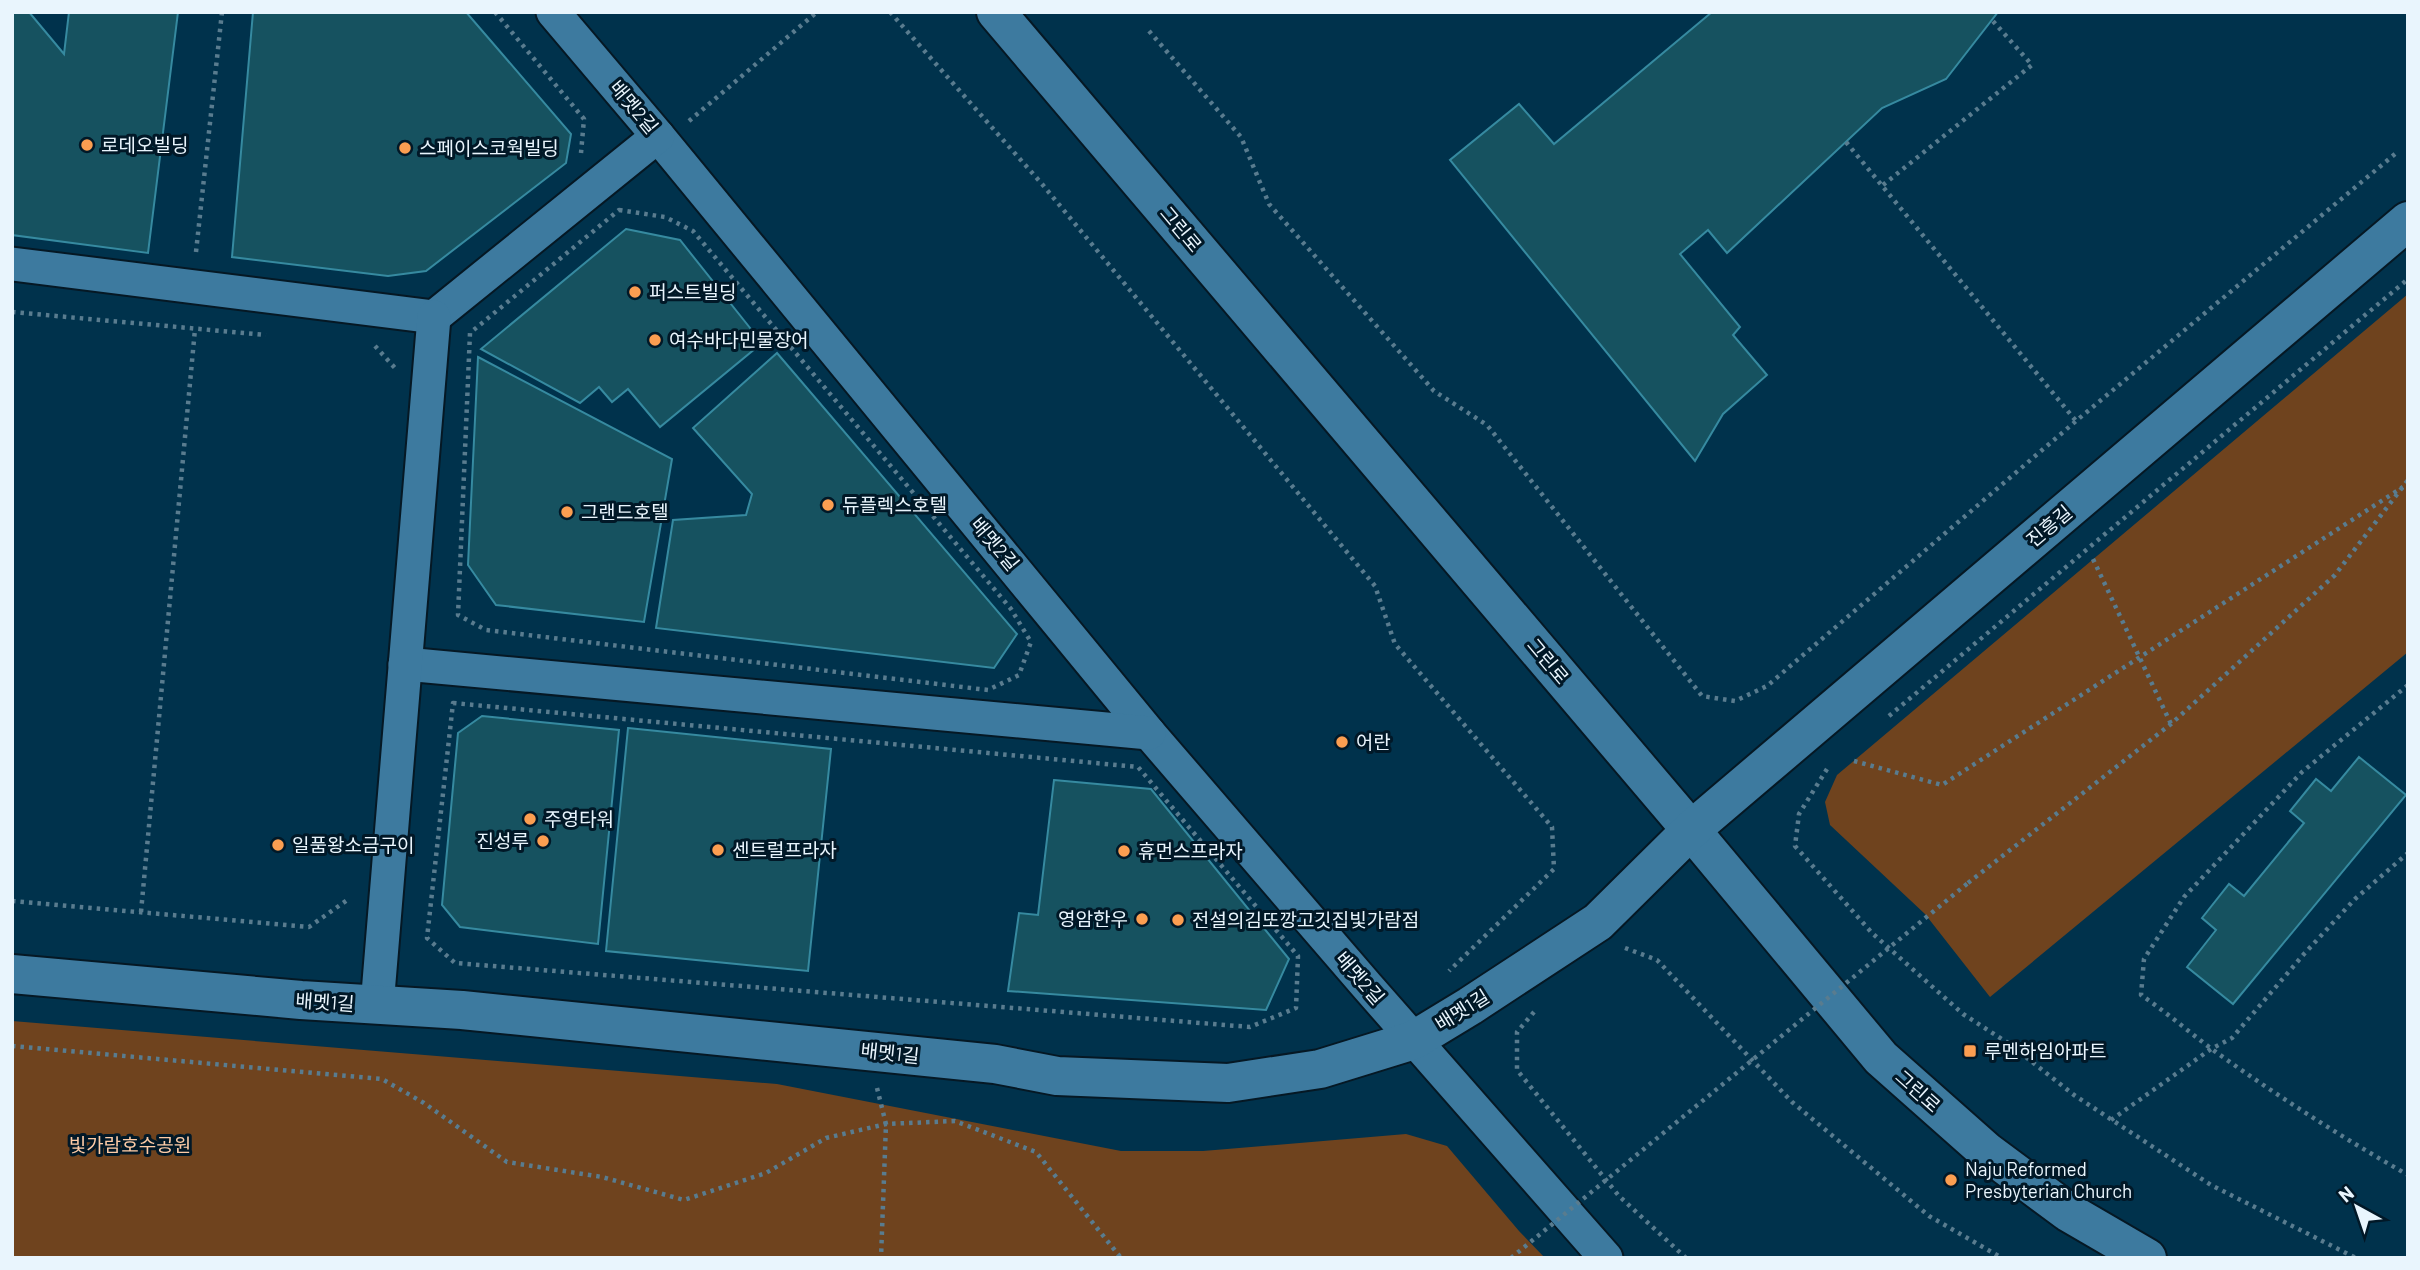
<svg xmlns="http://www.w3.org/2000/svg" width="2420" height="1270" viewBox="0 0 2420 1270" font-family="Barlow,'Noto Sans KR',sans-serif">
<rect width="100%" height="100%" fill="#00324c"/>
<g fill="#6f431e">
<polygon points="2408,294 2408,652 1990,997 1925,914 1830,825 1825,802 1837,775"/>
<polygon points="12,1021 777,1084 1121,1151 1203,1151 1406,1134 1447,1146 1519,1231 1545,1258 12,1258"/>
</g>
<g fill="#165260" stroke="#368aa0" stroke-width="2">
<polygon points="12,12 29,12 64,54 69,12 178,12 148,253 12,235"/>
<polygon points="253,12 466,12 571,134 566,163 426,271 388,276 232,257"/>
<polygon points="1712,12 1998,12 1946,79 1882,108 1727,253 1708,230 1680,254 1740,327 1733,335 1767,375 1723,414 1695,461 1450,160 1519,104 1554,144"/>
<polygon points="626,229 680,240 762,343 660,427 628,389 612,402 599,387 580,403 481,349"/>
<polygon points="777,353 1017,634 994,668 656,628 673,520 746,515 752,494 693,428"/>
<polygon points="478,357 672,459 644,622 496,605 468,565"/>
<polygon points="482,716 619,730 598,944 460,927 442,905 458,733"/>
<polygon points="628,728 831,749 808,971 606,951"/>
<polygon points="2359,757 2406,795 2233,1004 2187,967 2216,930 2202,918 2229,884 2244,896 2304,823 2290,811 2316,779 2331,791"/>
<polygon points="1054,780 1151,789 1289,959 1266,1010 1008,991 1019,913 1038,915"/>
</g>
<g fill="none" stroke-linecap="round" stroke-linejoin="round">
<defs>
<g id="minor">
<polyline points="553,12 658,136 1149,733 1367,986 1606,1258"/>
<polyline points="12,264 434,317 658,136"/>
<polyline points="405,664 1149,733"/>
<polyline points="377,1006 434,317"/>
</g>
<g id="tertiary">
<polyline points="996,12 1691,830 1881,1058 1986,1151 2068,1212 2147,1258"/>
<polyline points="12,974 301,1000 462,1010 995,1064 1057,1076 1228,1083 1320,1069 1414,1040 1470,1006 1598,922 1691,830 2408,221"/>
</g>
</defs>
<use href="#minor" stroke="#051824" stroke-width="37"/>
<use href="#tertiary" stroke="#051824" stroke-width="42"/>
<g stroke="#597c8f" stroke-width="4.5" stroke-dasharray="3.5 5" stroke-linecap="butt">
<polyline points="495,12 584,119 581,153"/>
<polyline points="890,12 1042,184 1375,586 1395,644 1552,827 1554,869 1449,971"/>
<polyline points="1149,31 1241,137 1269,204 1434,391 1487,425 1702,696 1735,701 1767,686 2076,421 2395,154"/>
<polyline points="689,121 817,12"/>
<polyline points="1846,142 2076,421"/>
<polyline points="1883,185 2032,65 1992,20"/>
<polygon points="619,210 665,217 693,231 1011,609 1031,642 1019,675 988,690 979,689 486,630 458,615 470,333"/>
<polyline points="196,252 222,12"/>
<polyline points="12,312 266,335"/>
<polyline points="375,346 395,368"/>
<polyline points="2093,559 2171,724"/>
<path d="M 2408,685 L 2302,772 L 2184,897 L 2144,959 L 2141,995 C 2166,1012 2189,1032 2213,1050 C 2276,1095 2341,1137 2408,1175"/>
<polygon points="453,703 1138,767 1298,956 1296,1008 1250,1027 455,963 427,938"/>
<polyline points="1889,716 2408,279"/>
<polyline points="1854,761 1942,785 2403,487"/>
<polyline points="1827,769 1799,814 1795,846 1872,933 1963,1014 2008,1043 2074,1095 2211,1185 2356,1258"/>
<polyline points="1968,883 2171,724 2335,575 2408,480"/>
<polyline points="12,901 309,927 350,898"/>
<polyline points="141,912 195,329"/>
<polyline points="1625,948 1657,960 1792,1102 1929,1216 2002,1258"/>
<polyline points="1534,1012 1517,1032 1517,1070 1619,1196 1686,1258"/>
<polyline points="12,1046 382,1079 424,1103 507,1162 602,1177 684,1200 766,1173 826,1138 886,1124 955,1121 1036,1152 1121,1258"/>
<polyline points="877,1088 886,1124 881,1258"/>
<polyline points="2111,1120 2211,1049 2232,1038 2304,954 2355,899 2408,853"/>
</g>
<use href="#minor" stroke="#3d7a9f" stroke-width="33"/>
<use href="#tertiary" stroke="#3d7a9f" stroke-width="38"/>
<polyline stroke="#597c8f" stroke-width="4.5" stroke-dasharray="3.5 5" stroke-linecap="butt" points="1511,1258 1968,883"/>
</g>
<g fill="#fb9e51" stroke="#011827" stroke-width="2.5">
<circle cx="87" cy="145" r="7"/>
<circle cx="405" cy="148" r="7"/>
<circle cx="635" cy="292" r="7"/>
<circle cx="655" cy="340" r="7"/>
<circle cx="828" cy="505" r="7"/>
<circle cx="567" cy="512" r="7"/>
<circle cx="1342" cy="742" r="7"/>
<circle cx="530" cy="819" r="7"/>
<circle cx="543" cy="841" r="7"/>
<circle cx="278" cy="845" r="7"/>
<circle cx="718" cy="850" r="7"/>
<circle cx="1124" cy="851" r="7"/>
<circle cx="1142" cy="919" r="7"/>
<circle cx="1178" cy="920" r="7"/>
<rect x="1963" y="1044" width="14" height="14" rx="3.5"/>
<circle cx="1951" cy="1180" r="7"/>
</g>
<g text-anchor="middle" stroke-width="6" stroke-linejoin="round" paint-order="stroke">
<g font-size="19" fill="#e9f5fd" stroke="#011827">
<text transform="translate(634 107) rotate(50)" y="7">배멧2길</text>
<text transform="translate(1181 229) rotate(50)" y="7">그린로</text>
<text transform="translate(2049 526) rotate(-40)" y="7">진흥길</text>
<text transform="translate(995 544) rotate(50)" y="7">배멧2길</text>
<text transform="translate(1548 661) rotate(50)" y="7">그린로</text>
<text transform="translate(1360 978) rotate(49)" y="7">배멧2길</text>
<text transform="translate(325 1002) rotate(4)" y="7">배멧1길</text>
<text transform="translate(1462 1010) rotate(-32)" y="7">배멧1길</text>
<text transform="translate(890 1053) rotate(6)" y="7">배멧1길</text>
<text transform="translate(1918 1091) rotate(42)" y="7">그린로</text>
</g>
<g font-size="19" fill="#e9f5fd" stroke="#011827" text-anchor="start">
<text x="101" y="152">로데오빌딩</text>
<text x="419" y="155">스페이스코웍빌딩</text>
<text x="649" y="299">퍼스트빌딩</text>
<text x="669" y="347">여수바다민물장어</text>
<text x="842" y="512">듀플렉스호텔</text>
<text x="581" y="519">그랜드호텔</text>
<text x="1356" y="749">어란</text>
<text x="544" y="826">주영타워</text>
<text x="529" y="848" text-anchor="end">진성루</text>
<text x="292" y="852">일품왕소금구이</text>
<text x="732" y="857">센트럴프라자</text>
<text x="1138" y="858">휴먼스프라자</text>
<text x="1128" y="926" text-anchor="end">영암한우</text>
<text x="1192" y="927">전설의김또깡고깃집빛가람점</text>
<text x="1984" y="1058">루멘하임아파트</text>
<text x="1965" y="1176">Naju Reformed<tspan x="1965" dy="22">Presbyterian Church</tspan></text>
</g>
<g font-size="19" fill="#fecca7" stroke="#011827">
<text x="130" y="1152">빛가람호수공원</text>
</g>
</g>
<rect width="2420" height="1270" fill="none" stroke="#e9f5fd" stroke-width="28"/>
<g transform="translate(2357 1207) rotate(320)" stroke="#011827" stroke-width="5" paint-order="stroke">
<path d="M0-5L12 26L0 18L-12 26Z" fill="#e9f5fd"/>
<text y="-10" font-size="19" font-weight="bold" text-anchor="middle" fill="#e9f5fd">N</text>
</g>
</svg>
